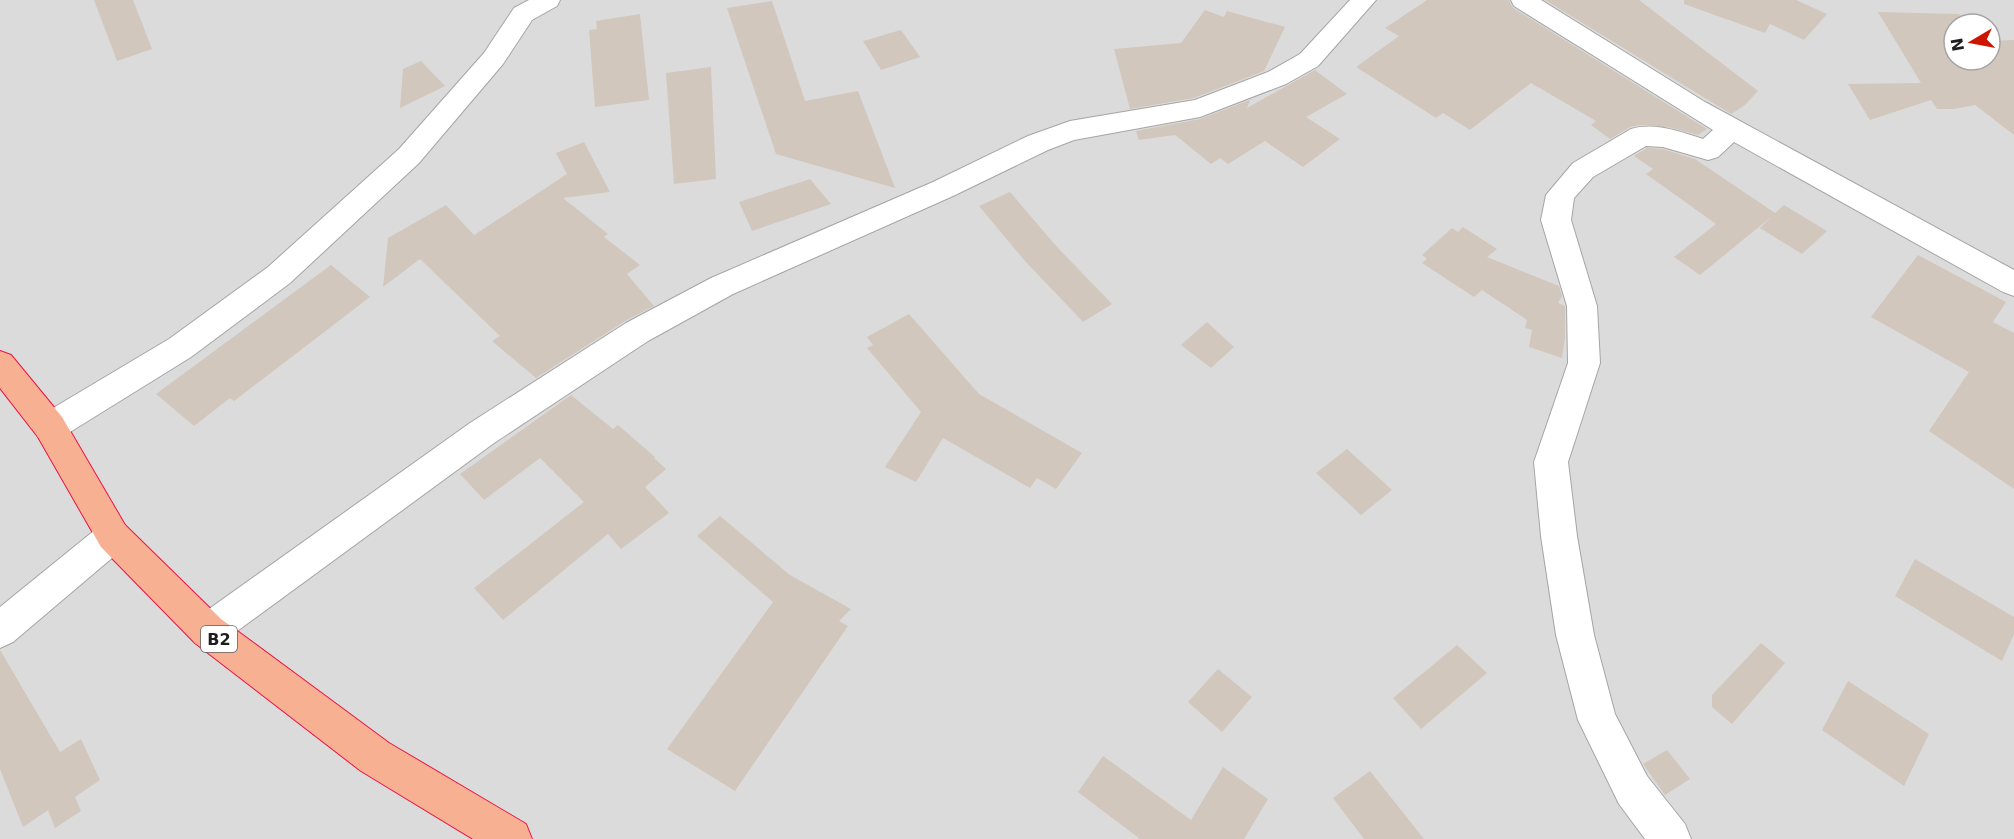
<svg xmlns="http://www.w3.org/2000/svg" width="2014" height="839" viewBox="0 0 2014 839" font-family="'DejaVu Sans',sans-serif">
<rect width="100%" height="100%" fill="#f0ede3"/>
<path fill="#dcdbdb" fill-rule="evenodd" d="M 0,0 L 2014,0 L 2014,839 L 0,839 ZM 1954,24 L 1990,24 L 1990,60 L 1954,60 Z"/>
<g fill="#d1c7bc">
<polygon points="94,0 133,0 152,49 117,61"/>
<polygon points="1427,0 1509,0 1513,8 1707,129 1698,135 1668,127 1640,125 1630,127 1610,139 1591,125 1596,121 1531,83 1470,130 1443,113 1436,118 1356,67 1399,36 1385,28"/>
<polygon points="1545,0 1639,0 1758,91 1745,105 1731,114"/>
<polygon points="1684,0 1796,0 1827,14 1804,40 1770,24 1765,33 1684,4"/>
<polygon points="772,1 805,101 858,91 895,188 776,154 727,8"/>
<polygon points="1205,10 1224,17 1227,11 1285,27 1264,71 1194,98 1130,109 1114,49 1181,43"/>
<polygon points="1878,12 1959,14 1966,24 1954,24 1954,60 1990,60 1990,41 2014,40 2014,135 1975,105 1954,109 1937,109 1931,100 1870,120 1848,84 1921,83"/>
<polygon points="640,14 649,100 595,107 589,30 597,29 596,21"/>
<polygon points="901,30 920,57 881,70 863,41"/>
<polygon points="421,61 445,86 400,108 403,69"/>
<polygon points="711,67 716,179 674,184 666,73"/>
<polygon points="1315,70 1347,94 1306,117 1340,139 1303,167 1265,141 1228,164 1220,158 1211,164 1175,135 1139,140 1136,131 1200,119 1250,100 1247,108"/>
<polygon points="584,142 610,192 563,198 608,234 604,237 640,265 627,274 654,306 625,321 536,378 492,341 500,336 420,259 383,287 388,238 446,205 474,235 567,174 556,153"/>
<polygon points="1647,148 1663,149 1695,159 1775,213 1784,205 1827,231 1802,254 1760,228 1771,217 1700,275 1674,257 1716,224 1646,174 1653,169 1634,156"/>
<polygon points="810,179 831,204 752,231 739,202"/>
<polygon points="1010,192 1057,247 1112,304 1083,322 1024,260 979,206"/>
<polygon points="1463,227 1497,249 1487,257 1559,286 1562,296 1558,303 1565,306 1565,338 1562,358 1529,347 1532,330 1525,328 1527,320 1482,290 1474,297 1422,263 1427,259 1422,255 1452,228 1458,232"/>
<polygon points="1918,255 2006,302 1993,322 2014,333 2014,489 1929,431 1969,372 1871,317"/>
<polygon points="331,265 370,297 234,401 230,398 194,426 156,394"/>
<polygon points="909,314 979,394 1082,453 1056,489 1037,478 1030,488 943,438 916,482 885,467 921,412 867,348 873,345 867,337"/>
<polygon points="1207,322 1234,347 1211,368 1181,345"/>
<polygon points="571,395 613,429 618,425 655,457 654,458 666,469 645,487 669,513 621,549 608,534 503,620 474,588 584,502 540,458 484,500 460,474"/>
<polygon points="1347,449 1392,490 1361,515 1316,473"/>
<polygon points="720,516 790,575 851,609 839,621 848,626 735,791 667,749 773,602 697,536"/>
<polygon points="1915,559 2014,617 2014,634 2002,661 1895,596"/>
<polygon points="1761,643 1785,663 1732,724 1712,707 1712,695"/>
<polygon points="1457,645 1487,673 1421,729 1393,698"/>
<polygon points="0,650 60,752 81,739 100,780 75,797 81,811 55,828 48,810 23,827 0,769"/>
<polygon points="1218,669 1252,697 1222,732 1188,702"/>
<polygon points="1848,681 1929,734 1904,786 1822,730"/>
<polygon points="1667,750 1690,779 1665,795 1643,764"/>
<polygon points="1103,756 1191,820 1223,767 1268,799 1244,839 1140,839 1078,792"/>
<polygon points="1370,771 1424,839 1364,839 1333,798"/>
</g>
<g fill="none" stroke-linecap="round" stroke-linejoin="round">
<defs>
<g id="minor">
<polygon points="529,0 560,0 557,6 532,20 503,64 419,163 290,283 191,357 62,437 50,441 38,437 33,427 38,417 169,339 268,267 399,149 484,53 514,8"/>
<polygon points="1350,0 1376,0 1318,66 1286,84 1200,117 1074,140 1048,150 953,196 733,294 648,341 494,443 221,643 208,649 195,643 189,631 195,619 470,423 626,323 711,278 933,182 1028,136 1070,121 1195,100 1268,72 1300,54"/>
<path d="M 1511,0 L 1541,0 L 1705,102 L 2014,270 L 2014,296 L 2003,292 L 1734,142 L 1718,157 L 1708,160 L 1663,147 L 1646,146 L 1593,177 L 1574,198 L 1571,220 L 1597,306 L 1600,363 L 1568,462 L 1577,536 L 1594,635 L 1615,714 L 1647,776 L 1685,824 L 1691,839 L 1645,839 L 1619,804 L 1578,720 L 1556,635 L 1541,536 L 1534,462 L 1568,363 L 1567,306 L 1541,220 L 1546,195 L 1573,163 L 1631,129 C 1656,122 1680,132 1703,139 L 1713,130 L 1514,6 Z"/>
<polygon points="113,520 125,525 131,536 125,547 13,642 0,648 0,607 101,525"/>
</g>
<polygon id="trunk" points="0,351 11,355 62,417 125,525 221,619 389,743 526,824 532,839 473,839 361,771 195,643 101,547 38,437 0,388"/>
</defs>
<use href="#minor" stroke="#a5a5a5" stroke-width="2"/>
<use href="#trunk" stroke="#ed1246" stroke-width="2"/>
<use href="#minor" fill="#fff" fill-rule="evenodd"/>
<use href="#trunk" fill="#f8b093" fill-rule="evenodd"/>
</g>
<g text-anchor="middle" stroke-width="5" stroke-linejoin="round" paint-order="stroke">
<rect fill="#fff" stroke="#626262" stroke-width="1.5" x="201" y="626" width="36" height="26" rx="4.5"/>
<g font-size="16" font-weight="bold" fill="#1e1e1e">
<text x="219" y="645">B2</text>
</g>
</g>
<g transform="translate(1972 42) rotate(260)"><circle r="28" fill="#ffffff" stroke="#a5a5a5" stroke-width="1.5"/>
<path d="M0-4.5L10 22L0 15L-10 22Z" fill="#cd1500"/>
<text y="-9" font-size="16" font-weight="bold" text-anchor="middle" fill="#1e1e1e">N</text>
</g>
</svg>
